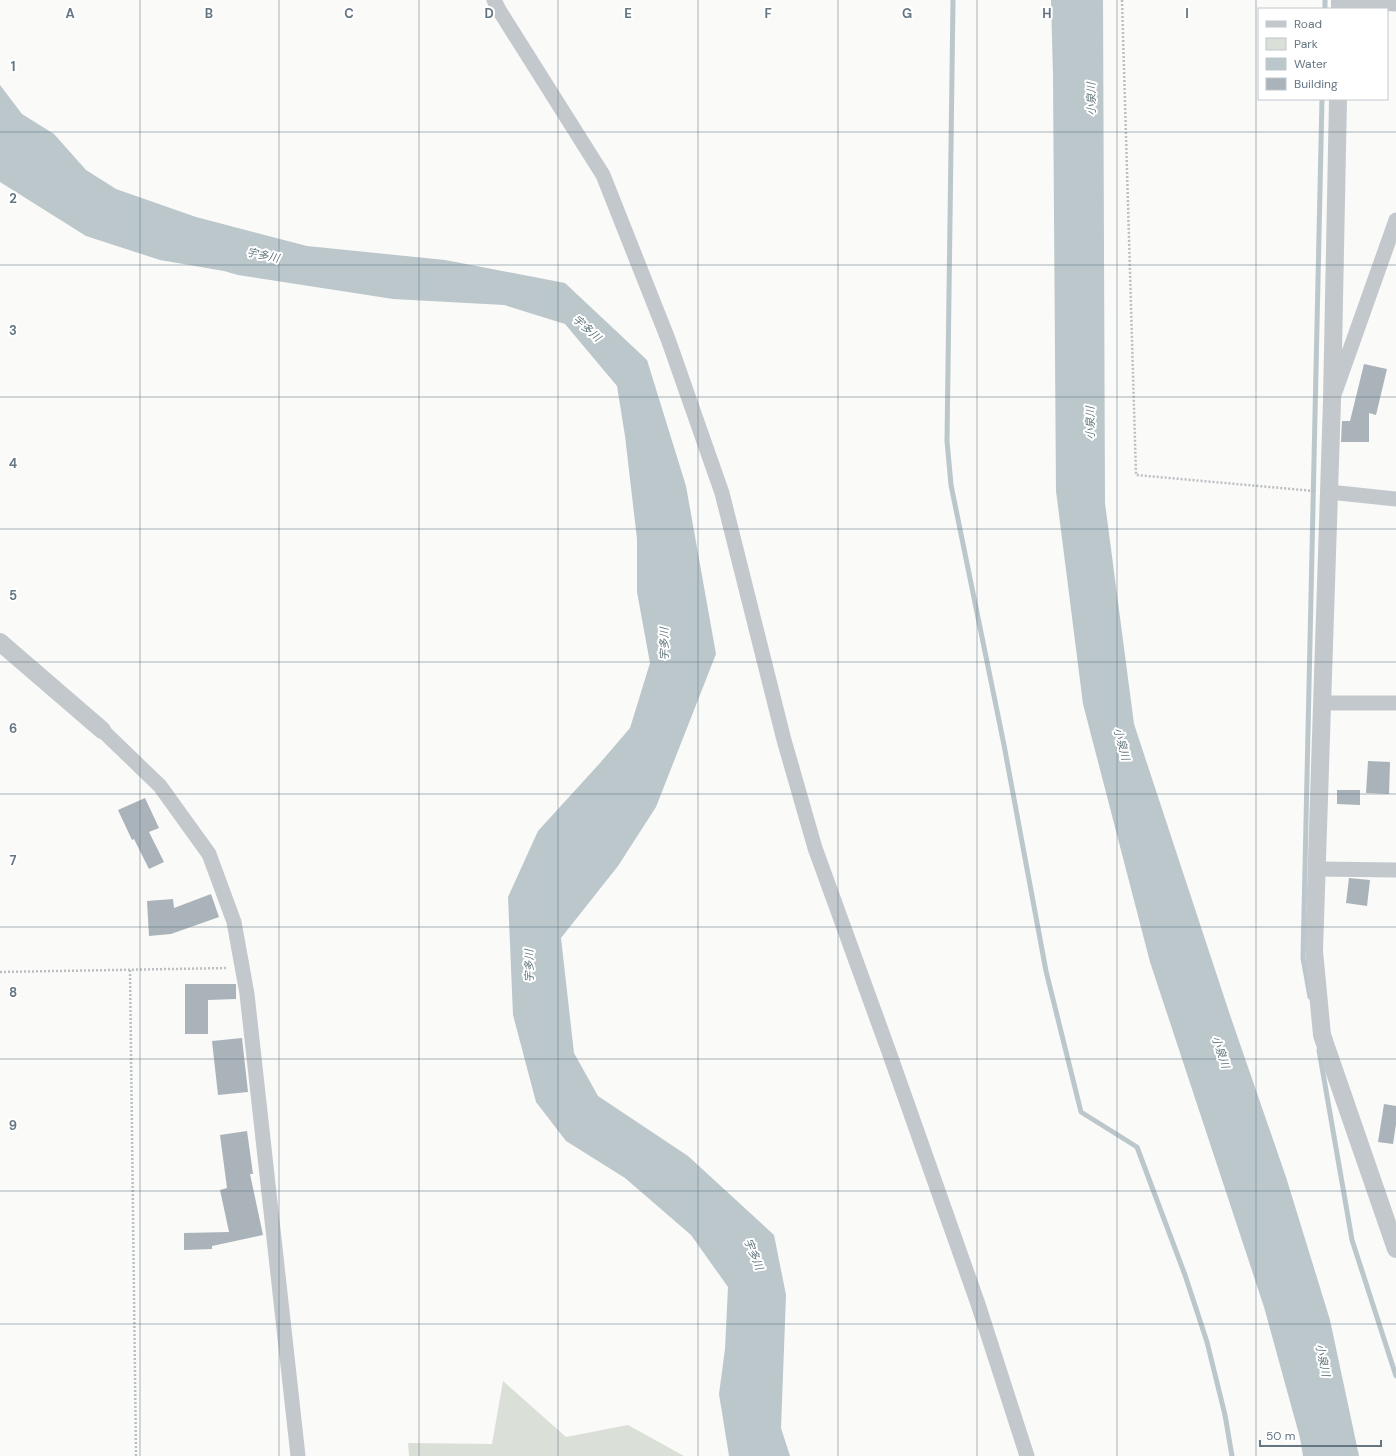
<svg xmlns="http://www.w3.org/2000/svg" width="1396" height="1456" viewBox="0 0 1396 1456" font-family="'DM Sans','Noto Sans JP',sans-serif">
<rect width="100%" height="100%" fill="#fafaf8"/>
<polygon fill="#dadfd7" points="503,1381 566,1437 628,1425 684,1456 409,1456 408,1443 492,1444"/>
<g fill="#bbc7cb">
<polygon points="1051,0 1103,0 1105,503 1134,724 1231,1018 1286,1177 1330,1320 1359,1456 1303,1456 1300,1438 1264,1307 1150,962 1083,704 1056,491 1053,76"/>
<polygon points="0,85 22,114 54,134 86,170 116,189 196,217 307,246 445,260 565,283 647,360 686,486 716,654 656,807 618,866 561,938 574,1053 598,1096 688,1156 774,1235 786,1295 781,1428 790,1456 729,1456 719,1394 725,1349 728,1287 691,1235 625,1178 566,1141 536,1102 513,1015 508,897 538,831 600,763 630,728 650,663 637,592 637,539 625,436 617,386 565,324 504,305 393,299 238,275 224,271 160,260 86,236 0,182"/>
</g>
<g fill="none" stroke-linecap="round" stroke-linejoin="round">
<g stroke="#bbc7cb" stroke-width="5">
<polyline points="953,0 947,441 951,485 1004,745 1046,971 1081,1112 1137,1147 1185,1275 1207,1342 1225,1415 1232,1456"/>
<polyline points="1325,9 1325,0"/>
<polyline points="1310,997 1303,958 1322,99"/>
<polyline points="1319,1050 1352,1240 1396,1376"/>
</g>
</g>
<g fill="#aab3b9">
<polygon points="1364,364 1387,369 1376,415 1369,413 1369,442 1341,442 1342,421 1350,421"/>
<polygon points="1368,761 1390,762 1389,794 1366,793"/>
<polygon points="1337,790 1360,790 1360,805 1337,804"/>
<polygon points="145,798 159,828 149,832 164,862 149,869 134,839 132,840 118,810"/>
<polygon points="1349,878 1370,880 1367,906 1346,903"/>
<polygon points="211,894 219,917 171,934 149,936 147,901 173,899 174,908"/>
<polygon points="185,984 236,984 236,999 208,1000 208,1034 185,1034"/>
<polygon points="242,1038 248,1092 218,1095 212,1041"/>
<polygon points="1384,1104 1396,1106 1396,1124 1393,1144 1378,1142"/>
<polygon points="247,1131 253,1174 250,1174 263,1235 212,1246 212,1249 184,1250 184,1233 229,1232 220,1190 227,1188 220,1135"/>
</g>
<g fill="none" stroke-linecap="round" stroke-linejoin="round">
<g stroke="#bbbfc2" stroke-width="2.5" stroke-dasharray="2 2" stroke-linecap="butt">
<polyline points="1122,0 1136,475 1314,491"/>
<polyline points="130,970 136,1456"/>
<polyline points="0,972 228,968"/>
</g>
<g stroke="#c3c8cc" stroke-width="15">
<polyline points="494,0 499,10 603,175 668,339 722,493 784,740 815,848 889,1052 978,1304 1027,1456"/>
<polyline points="1340,1 1396,4"/>
<polyline points="1335,392 1396,220"/>
<polyline points="1329,492 1396,499"/>
<polyline points="1322,703 1396,703"/>
<polyline points="102,730 160,786 209,854 234,922 247,994 298,1456"/>
<polyline points="1317,869 1396,870"/>
</g>
<g stroke="#c3c8cc" stroke-width="18">
<polyline points="1340,9 1340,0"/>
<polyline points="1338,99 1332,401 1314,951 1322,1035 1396,1249"/>
<polyline points="0,642 102,730"/>
</g>
</g>
<path fill="none" stroke="#657683" stroke-width="1" stroke-opacity="0.55" d="M 140,0 L 140,1456M 279,0 L 279,1456M 419,0 L 419,1456M 558,0 L 558,1456M 698,0 L 698,1456M 838,0 L 838,1456M 977,0 L 977,1456M 1117,0 L 1117,1456M 1256,0 L 1256,1456M 0,132 L 1396,132M 0,265 L 1396,265M 0,397 L 1396,397M 0,529 L 1396,529M 0,662 L 1396,662M 0,794 L 1396,794M 0,927 L 1396,927M 0,1059 L 1396,1059M 0,1191 L 1396,1191M 0,1324 L 1396,1324"/>
<g text-anchor="middle" stroke-width="4" stroke-linejoin="round" paint-order="stroke">
<g font-size="11" font-style="italic" fill="#60757c" stroke="#fff">
<text transform="translate(1091 99) rotate(-90)" y="4">小泉川</text>
<text transform="translate(263 255) rotate(12)" y="4">宇多川</text>
<text transform="translate(587 328) rotate(41)" y="4">宇多川</text>
<text transform="translate(1090 423) rotate(-90)" y="4">小泉川</text>
<text transform="translate(664 644) rotate(-90)" y="4">宇多川</text>
<text transform="translate(1122 744) rotate(75)" y="4">小泉川</text>
<text transform="translate(529 966) rotate(-90)" y="4">宇多川</text>
<text transform="translate(1221 1052) rotate(72)" y="4">小泉川</text>
<text transform="translate(754 1254) rotate(68)" y="4">宇多川</text>
<text transform="translate(1323 1360) rotate(78)" y="4">小泉川</text>
</g>
</g>
<g font-size="13" text-anchor="middle" font-weight="bold" fill="#657683" stroke="#fff" stroke-width="4" stroke-linejoin="round" paint-order="stroke">
<text x="70" y="18">A</text>
<text x="209" y="18">B</text>
<text x="349" y="18">C</text>
<text x="489" y="18">D</text>
<text x="628" y="18">E</text>
<text x="768" y="18">F</text>
<text x="907" y="18">G</text>
<text x="1047" y="18">H</text>
<text x="1187" y="18">I</text>
<text x="13" y="71">1</text>
<text x="13" y="203">2</text>
<text x="13" y="335">3</text>
<text x="13" y="468">4</text>
<text x="13" y="600">5</text>
<text x="13" y="733">6</text>
<text x="13" y="865">7</text>
<text x="13" y="997">8</text>
<text x="13" y="1130">9</text>
</g>
<rect x="1258" y="8" width="130" height="92" fill="#ffffff" stroke="#c1c8cd"/>
<rect x="1266" y="21" width="20" height="6" fill="#c3c8cc" stroke="#c1c8cd"/>
<text x="1294" y="28" font-size="12" fill="#657683">Road</text>
<rect x="1266" y="38" width="20" height="12" fill="#dadfd7" stroke="#c1c8cd"/>
<text x="1294" y="48" font-size="12" fill="#657683">Park</text>
<rect x="1266" y="58" width="20" height="12" fill="#bbc7cb" stroke="#c1c8cd"/>
<text x="1294" y="68" font-size="12" fill="#657683">Water</text>
<rect x="1266" y="78" width="20" height="12" fill="#aab3b9" stroke="#c1c8cd"/>
<text x="1294" y="88" font-size="12" fill="#657683">Building</text>
<path d="M1260 1440v6h121v-6" fill="none" stroke="#657683" stroke-width="2"/>
<text x="1266" y="1440" font-size="12" fill="#657683" stroke="#ffffff" stroke-width="3" paint-order="stroke">50 m</text>
</svg>
